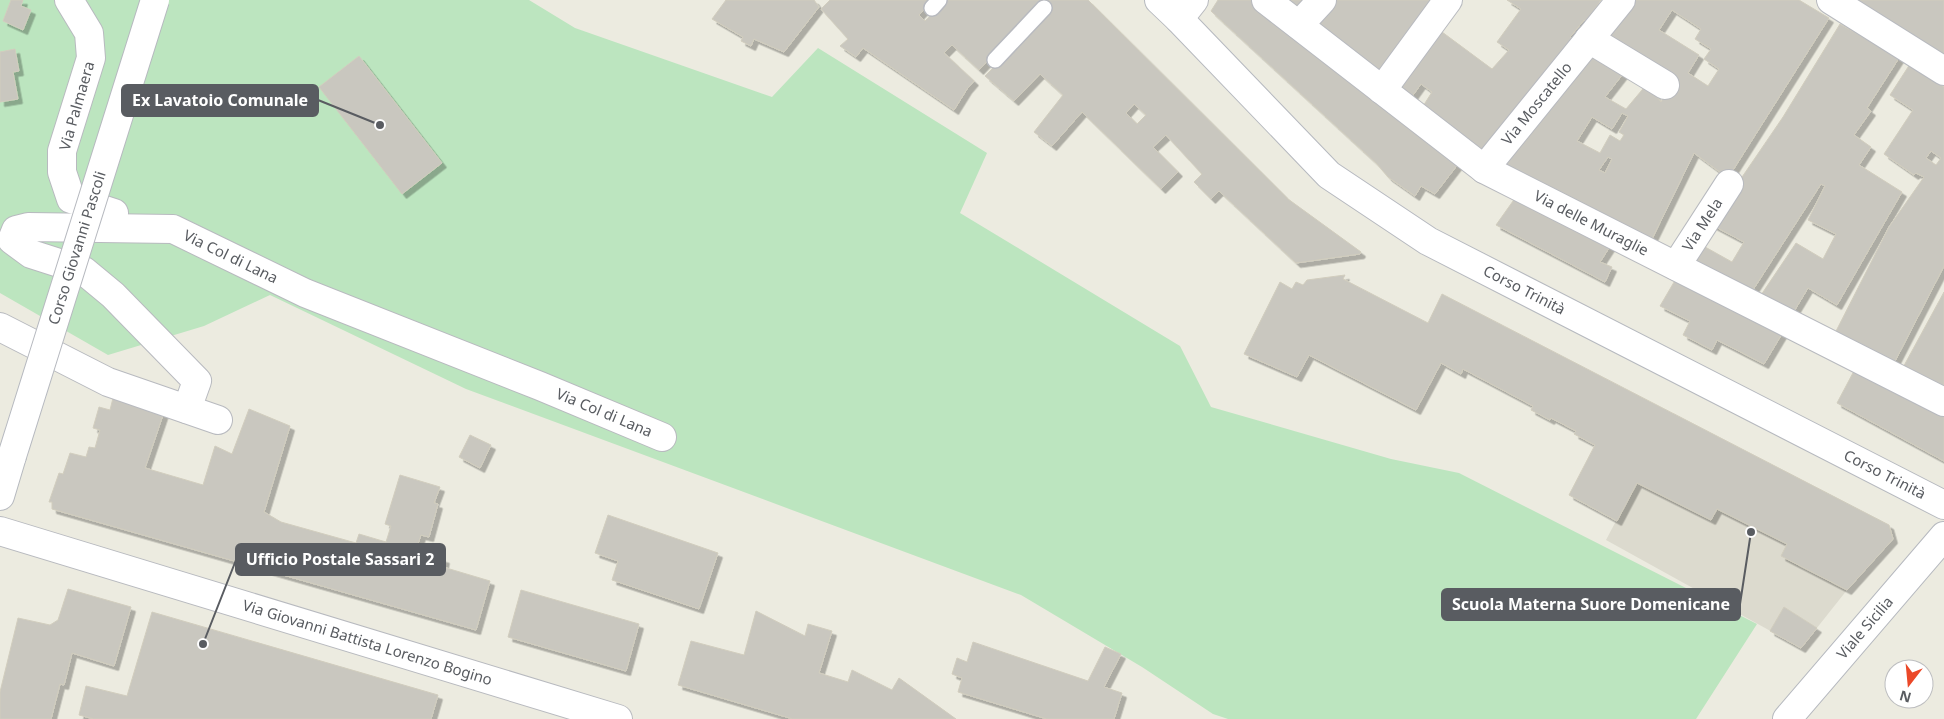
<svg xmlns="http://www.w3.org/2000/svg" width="1944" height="719" viewBox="0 0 1944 719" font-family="'Noto Sans',sans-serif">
<defs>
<filter id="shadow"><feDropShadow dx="4.5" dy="4.5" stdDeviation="0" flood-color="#0004"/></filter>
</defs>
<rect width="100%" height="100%" fill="#ecebe0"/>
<polygon fill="#dcdace" points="1673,413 1889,525 1893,539 1847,590 1801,648 1606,540"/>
<polygon fill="#bce5bf" points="0,0 529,0 575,28 772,97 818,48 987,153 960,213 1180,346 1211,407 1391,459 1459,473 1757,624 1696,719 1228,719 1213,714 1142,667 1021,595 466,389 270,295 204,326 108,355 0,293"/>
<g fill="#c9c7bf" stroke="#d1cdbe" fill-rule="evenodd" filter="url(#shadow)">
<polygon points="11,0 23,0 21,6 31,10 23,30 3,21"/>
<polygon points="726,0 814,0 819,7 784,52 754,39 751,46 741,41 743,37 712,19"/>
<path d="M 830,0 L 933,0 L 919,15 L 925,21 L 947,0 L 1088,0 L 1288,199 L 1361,252 L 1360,254 L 1296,263 L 1219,191 L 1211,199 L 1194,182 L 1202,174 L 1166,135 L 1153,147 L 1178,172 L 1161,189 L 1082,112 L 1052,146 L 1034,132 L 1063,95 L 1040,74 L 1014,101 L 985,76 L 1048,13 L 1041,4 L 979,70 L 952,45 L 944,53 L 974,81 L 967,89 L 954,110 L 863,48 L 856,57 L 840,46 L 848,39 L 821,9 ZM 1134,104 L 1146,115 L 1137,124 L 1126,113 Z"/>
<polygon points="1218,0 1255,0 1462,159 1435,194 1421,186 1415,196 1388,177 1376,163 1211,11"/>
<polygon points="1284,0 1314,0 1302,13"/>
<polygon points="1335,0 1431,0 1380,78 1312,24"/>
<polygon points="1507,0 1601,0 1586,21 1584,20 1570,37 1572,38 1481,153 1420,111 1432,92 1421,84 1408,102 1393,89 1438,29 1492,69 1509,50 1497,42 1521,9"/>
<path d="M 1632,0 L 1799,0 L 1829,18 L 1728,178 L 1694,153 L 1649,245 L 1500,165 L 1593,48 L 1626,70 L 1605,97 L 1626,109 L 1647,84 L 1661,102 L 1674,79 L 1601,40 ZM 1672,10 L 1701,29 L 1695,39 L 1711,49 L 1704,59 L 1719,69 L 1708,86 L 1688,73 L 1699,55 L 1659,30 ZM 1622,113 L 1628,116 L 1619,132 L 1624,135 L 1620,141 L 1610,135 L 1600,153 L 1577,141 L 1592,117 L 1612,129 ZM 1608,157 L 1612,159 L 1605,173 L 1599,170 Z"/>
<polygon points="1855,0 1944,0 1944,56"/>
<polygon points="1840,24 1899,58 1867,108 1871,111 1854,135 1871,147 1859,165 1902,192 1837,305 1808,288 1790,318 1757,301 1796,243 1823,259 1836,234 1808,220 1825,186 1821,184 1749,296 1685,266 1698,243 1732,262 1744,242 1710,224 1783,117"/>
<polygon points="15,49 19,71 13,72 18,99 0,102 0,52"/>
<polygon points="359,56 442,163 402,194 319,87"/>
<path d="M 1910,64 L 1944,87 L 1944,266 L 1891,369 L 1832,339 L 1889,227 L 1924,177 L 1916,173 L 1914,175 L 1884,154 L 1913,110 L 1890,95 ZM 1931,151 L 1941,158 L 1936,165 L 1926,158 Z"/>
<polygon points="1518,194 1611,245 1600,262 1612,267 1605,282 1496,225"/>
<polygon points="1345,275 1343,279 1428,323 1442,294 1889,525 1893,539 1847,590 1781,556 1787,544 1717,509 1711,520 1637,483 1617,521 1569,495 1595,445 1574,434 1576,431 1551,418 1550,420 1531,410 1533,406 1463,369 1461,374 1441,363 1416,410 1309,355 1297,377 1244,354 1280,282 1292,289 1296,282 1303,285 1307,280"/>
<polygon points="1677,277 1783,332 1764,364 1717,340 1712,350 1683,335 1690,321 1660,306"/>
<polygon points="1944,292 1944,395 1900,373"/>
<polygon points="1855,369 1944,416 1944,461 1837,403"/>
<polygon points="113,398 164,412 145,468 203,485 215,446 232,454 249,409 290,426 264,512 281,522 356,543 359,534 386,542 391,526 385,524 400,475 440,487 434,503 438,504 429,537 421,535 416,550 445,559 443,567 490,581 476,630 52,509 52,502 49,502 59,473 63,474 70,453 86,457 89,447 95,448 100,430 93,428 99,407 110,410"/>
<polygon points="470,435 491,445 480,468 459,457"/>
<polygon points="608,515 718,553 699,609 612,580 618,561 595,553"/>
<polygon points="68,589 131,607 114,666 72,653 64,685 60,684 51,719 0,719 0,692 18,618 50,625 58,620"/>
<polygon points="521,590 639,624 626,671 508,637"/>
<polygon points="1784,607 1817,628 1801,648 1770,631"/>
<polygon points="756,611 805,636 808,624 832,631 819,673 848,682 852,670 892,690 899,678 956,719 793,719 678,685 691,641 744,655"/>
<polygon points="152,612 438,695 431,719 94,719 79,715 86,686 127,696"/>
<polygon points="973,642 1088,681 1105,647 1121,654 1104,687 1122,693 1114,719 1047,719 958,692 962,678 952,674 957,658 967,662"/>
</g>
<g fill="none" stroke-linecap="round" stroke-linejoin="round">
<defs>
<g id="service">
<polyline points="932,8 939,0"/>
<polyline points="995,60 1044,8"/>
</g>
<g id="minor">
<polyline points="69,0 89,33 91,58 62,151 62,172 71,199 114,213"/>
<path id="s1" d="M 1266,0 L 1484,169 L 1944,402"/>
<polyline points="1831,0 1944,71"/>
<polyline points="1179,19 1194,0"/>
<polyline points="1299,25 1322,0"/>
<polyline points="1589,39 1665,85"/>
<polyline points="1382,90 1448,0"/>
<path id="s2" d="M 1484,169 L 1621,0"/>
<path id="s3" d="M 1676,266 L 1729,184"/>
<polyline points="0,327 108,382 218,420"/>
<path id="s4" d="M 187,409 L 197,381 L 113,295 L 84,271 L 31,254 L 12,240 L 16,230 L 28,227 L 173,229 L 305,293 L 540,386 L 662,437"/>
</g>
<g id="tertiary">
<path id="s5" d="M 0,531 L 618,719"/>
</g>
<g id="secondary">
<path id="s6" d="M 1159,0 L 1179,19 L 1329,175 L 1428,241 L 1944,505"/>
<polyline points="0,496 12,456"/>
<path id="s7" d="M 1787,719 L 1944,536"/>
</g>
</defs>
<use href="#service" stroke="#b8babf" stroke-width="18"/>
<use href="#minor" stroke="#b8babf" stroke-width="30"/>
<use href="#tertiary" stroke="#b8babf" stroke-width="30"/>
<use href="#secondary" stroke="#b6b9bf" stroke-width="30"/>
<use href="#service" stroke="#fff" stroke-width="15"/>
<use href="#minor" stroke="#fff" stroke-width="28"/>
<use href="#tertiary" stroke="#fff" stroke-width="28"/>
<use href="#secondary" stroke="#fff" stroke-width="28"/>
<defs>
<g id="secondary-bridge">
<path id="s8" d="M 12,456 L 155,0"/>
</g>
</defs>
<use href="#secondary-bridge" stroke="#b6b9bf" stroke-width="30" stroke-linecap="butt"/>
<use href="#secondary-bridge" stroke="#fff" stroke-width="28"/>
</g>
<g text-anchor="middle" stroke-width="4" stroke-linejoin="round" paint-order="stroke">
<g font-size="15" fill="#595c61" stroke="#fff">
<text dy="5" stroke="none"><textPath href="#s2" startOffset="84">Via Moscatello</textPath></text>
<text transform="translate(77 106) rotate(-74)" y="5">Via Palmaera</text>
<text dy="5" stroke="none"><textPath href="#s1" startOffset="396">Via delle Muraglie</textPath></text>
<text dy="5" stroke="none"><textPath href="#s3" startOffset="49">Via Mela</textPath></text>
<text dy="5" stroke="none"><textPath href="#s8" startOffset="218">Corso Giovanni Pascoli</textPath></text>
<text dy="5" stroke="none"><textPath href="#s4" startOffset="499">Via Col di Lana</textPath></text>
<text dy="5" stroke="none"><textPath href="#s6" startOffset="471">Corso Trinità</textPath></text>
<text dy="5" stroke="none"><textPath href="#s4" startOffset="904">Via Col di Lana</textPath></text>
<text dy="5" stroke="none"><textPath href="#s6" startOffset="876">Corso Trinità</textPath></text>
<text dy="5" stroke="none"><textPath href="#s7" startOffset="120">Viale Sicilia</textPath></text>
<text dy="5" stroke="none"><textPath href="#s5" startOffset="384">Via Giovanni Battista Lorenzo Bogino</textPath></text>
</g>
</g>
<path fill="none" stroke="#595c61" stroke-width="2" d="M380 125L318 100M203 644L236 560M1751 532L1740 604"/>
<g fill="#595c61" stroke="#fff" stroke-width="2">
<circle cx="380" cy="125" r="5"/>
<circle cx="203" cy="644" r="5"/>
<circle cx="1751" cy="532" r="5"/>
</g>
<g fill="#595c61" stroke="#595c61" stroke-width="2">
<rect x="122" y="85" width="196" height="31" rx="5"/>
<rect x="236" y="544" width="209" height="31" rx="5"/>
<rect x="1442" y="589" width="298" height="31" rx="5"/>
</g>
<g font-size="16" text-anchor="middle" font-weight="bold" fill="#fff">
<text x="220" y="106">Ex Lavatoio Comunale</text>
<text x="340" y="565">Ufficio Postale Sassari 2</text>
<text x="1591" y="610">Scuola Materna Suore Domenicane</text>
</g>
<g transform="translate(1909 684) rotate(196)"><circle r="24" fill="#ffffff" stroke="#bdbec0"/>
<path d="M0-4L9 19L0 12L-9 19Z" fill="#eb4828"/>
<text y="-8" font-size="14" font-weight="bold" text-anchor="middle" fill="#595c61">N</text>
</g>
</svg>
